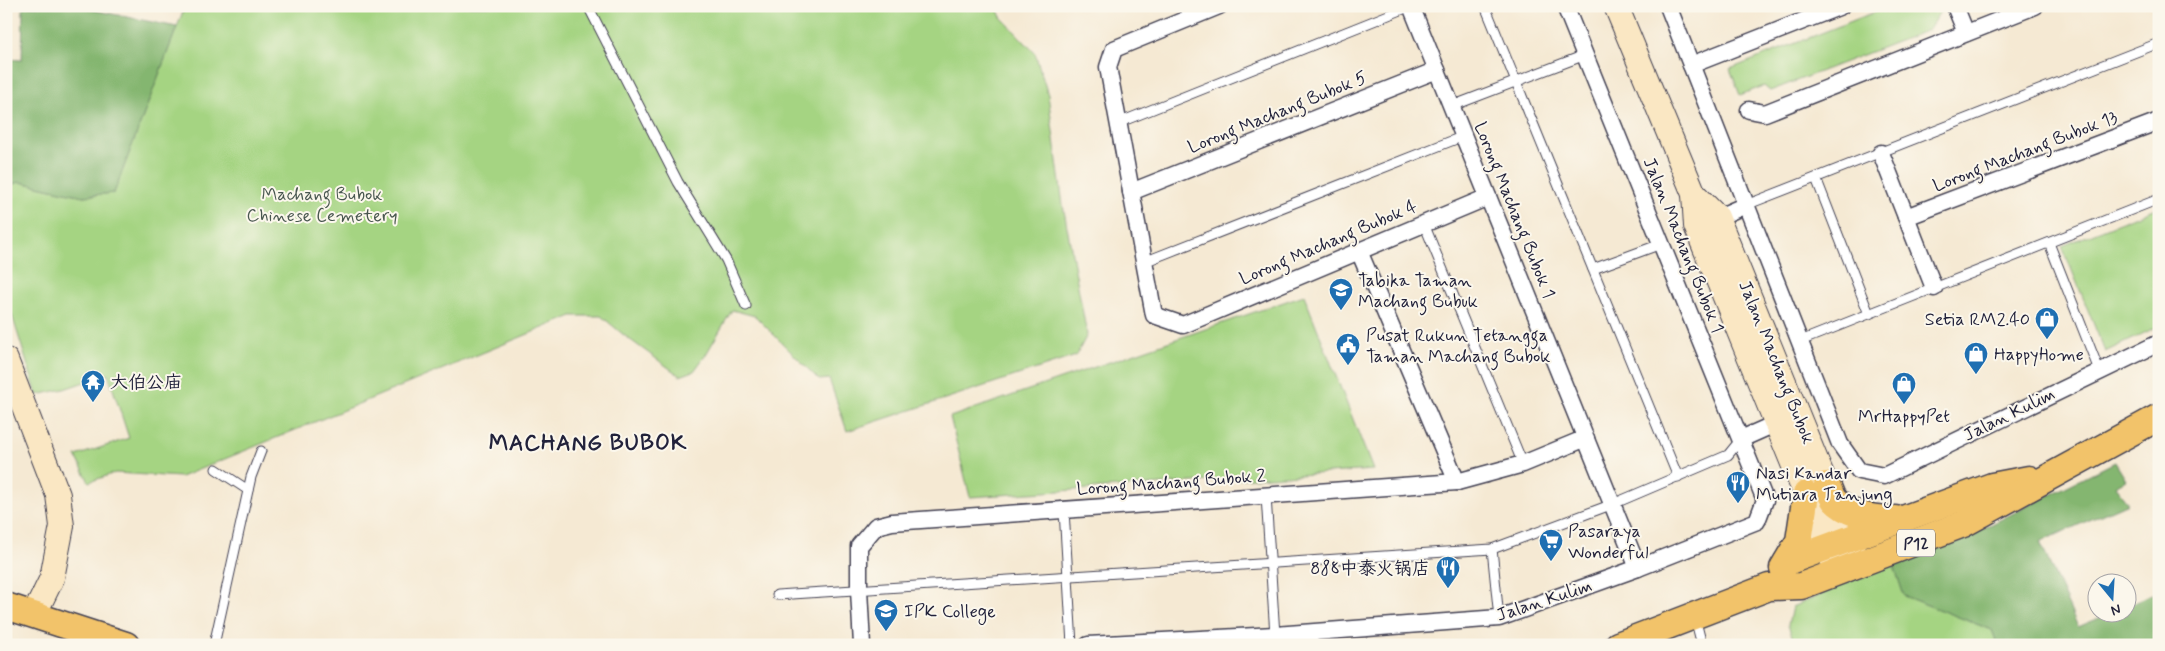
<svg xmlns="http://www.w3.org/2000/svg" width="2165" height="651" viewBox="0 0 2165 651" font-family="Mynerve,'LXGW WenKai TC',sans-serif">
<rect width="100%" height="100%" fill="#fbf7ec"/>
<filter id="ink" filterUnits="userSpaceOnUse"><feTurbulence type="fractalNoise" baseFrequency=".02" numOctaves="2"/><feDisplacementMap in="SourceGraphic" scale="10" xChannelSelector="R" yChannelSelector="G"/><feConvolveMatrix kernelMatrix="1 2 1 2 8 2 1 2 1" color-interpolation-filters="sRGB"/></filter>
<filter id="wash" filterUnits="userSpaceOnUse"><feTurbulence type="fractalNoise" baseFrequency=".0096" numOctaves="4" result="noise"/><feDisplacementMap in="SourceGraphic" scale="20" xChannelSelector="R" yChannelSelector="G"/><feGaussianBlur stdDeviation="1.12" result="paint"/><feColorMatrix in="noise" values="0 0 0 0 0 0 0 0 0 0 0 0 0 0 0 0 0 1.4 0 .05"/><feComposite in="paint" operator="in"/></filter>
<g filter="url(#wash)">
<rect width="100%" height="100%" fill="#f5e9d3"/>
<g fill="#a5d482" stroke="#647b5e">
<polygon points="185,6 996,6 1001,17 1035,53 1048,95 1063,205 1087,335 1076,356 847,431 829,379 819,380 755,316 732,310 705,356 694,371 680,376 625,336 601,316 572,316 181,477 115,473 89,482 76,456 129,438 108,374 64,389 37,395 6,296 6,186 20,182 83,196 114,193"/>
<polygon points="1890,6 1941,6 1942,9 1928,30 1770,91 1764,86 1740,95 1730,69"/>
<polygon points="2159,207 2159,326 2105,352 2062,246"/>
<polygon points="1304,295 1373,470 970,497 950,417"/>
<polygon points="1893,562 1904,596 1992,630 1998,645 1795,645 1788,625 1792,607"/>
</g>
<g fill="#84b670" stroke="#536c56">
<polygon points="23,6 73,6 177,27 114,193 83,196 20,182 6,186 6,59 22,60"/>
<polygon points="2115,462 2126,480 2115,486 2128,503 2040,542 2078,627 2109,614 2128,614 2128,605 2159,591 2159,645 1998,645 1992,630 1904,596 1893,562 1976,532"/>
</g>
</g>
<g filter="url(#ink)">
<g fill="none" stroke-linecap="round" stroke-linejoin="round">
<defs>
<g id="lane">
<polyline points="588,6 678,182 726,260 746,306"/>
<polyline points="1183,6 1188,19"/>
<polyline points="1485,6 1678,477"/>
<polyline points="1452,106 1585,55"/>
<polyline points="1118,123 1411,6"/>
<polyline points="1816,178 1869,314"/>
<polyline points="1746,205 2159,43"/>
<polyline points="1424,224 1523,464"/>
<polyline points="2049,243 2099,370"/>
<polyline points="1144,262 1464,136"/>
<polyline points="1593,269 1661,244"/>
<polyline points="1798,342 2159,199"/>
<polyline points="216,469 248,490"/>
<polyline points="1266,496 1275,635"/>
<polyline points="1064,510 1072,645"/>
<polyline points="1492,549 1499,618"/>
<polyline points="777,595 1492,549 1613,504 1728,455 1741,439"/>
<polyline points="1695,618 1702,645"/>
<polyline points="214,645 251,477 261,451"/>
</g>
<g id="street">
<polyline points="1219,6 1114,49 1108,67 1154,315 1183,325 1488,197"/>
<polyline points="1411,6 1638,568"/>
<polyline points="1668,6 1840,444 1859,471 1884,476 2159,343"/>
<polyline points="1955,6 1966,33"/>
<polyline points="1691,65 1841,6"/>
<polyline points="1749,110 1765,113 2035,6"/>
<polyline points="1881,153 1934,288"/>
<polyline points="1131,192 1437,70"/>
<polyline points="1906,217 2159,121"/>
<polyline points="1709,221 1746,205"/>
<polyline points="1359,251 1457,482"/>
<polyline points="1741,439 1777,423"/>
<polyline points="862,645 859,590 859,546 876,526 892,522 1457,482 1523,464 1586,438"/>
<polyline points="1088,645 1275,635 1499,618 1638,568 1757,521 1765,500 1565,6"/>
</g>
<g id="secondary">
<polyline points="1616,6 1694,194 1696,226 1834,564"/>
<polyline points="1694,194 1717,217 1855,556"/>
<polyline points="6,360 58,495 62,526 52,578 34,615"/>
</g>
<g id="primary">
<path d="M 1827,485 C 1829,489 1831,496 1834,500 C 1849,516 1875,519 1895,519"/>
<polyline points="1787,562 1992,486 2029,479"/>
<polyline points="1783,568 1799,541 1806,494"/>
<polyline points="6,606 126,645"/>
<polyline points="1618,645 1769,587 1801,586 1963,524 2159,417"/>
</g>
</defs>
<use href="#lane" stroke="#424052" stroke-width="11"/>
<use href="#street" stroke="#424052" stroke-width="19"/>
<use href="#secondary" stroke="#424052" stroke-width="26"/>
<use href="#primary" stroke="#424052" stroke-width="29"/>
<use href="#lane" stroke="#fff" stroke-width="9"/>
<use href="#street" stroke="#fff" stroke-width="16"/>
<use href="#secondary" stroke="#fae7c3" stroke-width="24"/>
<use href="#primary" stroke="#f2c36a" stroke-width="26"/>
</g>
</g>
<defs>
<symbol id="school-pin" viewBox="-11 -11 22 30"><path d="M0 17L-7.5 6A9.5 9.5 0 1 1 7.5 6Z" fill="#1f6fb2" stroke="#fbf7ec"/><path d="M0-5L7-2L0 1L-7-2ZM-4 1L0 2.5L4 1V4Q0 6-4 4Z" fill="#fff"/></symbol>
<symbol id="shop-pin" viewBox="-11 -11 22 30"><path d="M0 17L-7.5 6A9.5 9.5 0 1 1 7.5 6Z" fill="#1f6fb2" stroke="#fbf7ec"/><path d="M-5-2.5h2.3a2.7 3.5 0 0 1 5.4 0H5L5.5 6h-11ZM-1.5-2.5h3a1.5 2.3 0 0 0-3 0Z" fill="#fff"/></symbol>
<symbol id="civic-pin" viewBox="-11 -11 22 30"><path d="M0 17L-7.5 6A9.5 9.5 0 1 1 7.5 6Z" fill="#1f6fb2" stroke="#fbf7ec"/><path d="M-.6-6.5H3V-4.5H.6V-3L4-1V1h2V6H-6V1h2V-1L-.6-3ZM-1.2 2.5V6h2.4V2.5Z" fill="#fff"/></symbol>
<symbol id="temple-pin" viewBox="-11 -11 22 30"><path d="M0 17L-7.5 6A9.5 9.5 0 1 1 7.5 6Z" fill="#1f6fb2" stroke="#fbf7ec"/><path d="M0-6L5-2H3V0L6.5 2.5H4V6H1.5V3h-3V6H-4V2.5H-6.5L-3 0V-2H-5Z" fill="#fff"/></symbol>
<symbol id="restaurant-pin" viewBox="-11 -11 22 30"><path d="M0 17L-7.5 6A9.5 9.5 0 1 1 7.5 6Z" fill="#1f6fb2" stroke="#fbf7ec"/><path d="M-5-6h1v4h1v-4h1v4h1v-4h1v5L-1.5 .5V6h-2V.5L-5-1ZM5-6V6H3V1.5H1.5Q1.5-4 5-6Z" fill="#fff"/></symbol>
<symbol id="supermarket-pin" viewBox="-11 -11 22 30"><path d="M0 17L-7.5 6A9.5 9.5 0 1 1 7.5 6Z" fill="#1f6fb2" stroke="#fbf7ec"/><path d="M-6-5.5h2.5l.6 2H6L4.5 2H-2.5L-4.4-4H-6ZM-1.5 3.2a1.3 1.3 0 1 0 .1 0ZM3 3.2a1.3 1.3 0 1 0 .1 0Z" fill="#fff"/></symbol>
<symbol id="university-pin" viewBox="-11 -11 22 30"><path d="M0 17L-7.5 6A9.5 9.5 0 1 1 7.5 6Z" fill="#1f6fb2" stroke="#fbf7ec"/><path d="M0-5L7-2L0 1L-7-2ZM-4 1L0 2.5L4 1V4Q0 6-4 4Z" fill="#fff"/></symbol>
</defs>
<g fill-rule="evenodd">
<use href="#school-pin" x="1327" y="276" width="28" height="38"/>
<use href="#shop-pin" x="2033" y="305" width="28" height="38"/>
<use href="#civic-pin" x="1334" y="331" width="28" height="38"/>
<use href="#shop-pin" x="1962" y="340" width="28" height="38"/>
<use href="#temple-pin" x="79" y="368" width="28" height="38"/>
<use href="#shop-pin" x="1890" y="370" width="28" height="38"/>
<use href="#restaurant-pin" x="1724" y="469" width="28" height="38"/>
<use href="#supermarket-pin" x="1537" y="527" width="28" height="38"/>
<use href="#restaurant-pin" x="1434" y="554" width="28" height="38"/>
<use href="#university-pin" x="872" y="597" width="28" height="38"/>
</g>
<g text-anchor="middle" stroke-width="4" stroke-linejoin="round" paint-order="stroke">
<rect fill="#fbf7ec" stroke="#636270" stroke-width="1" x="1897" y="529.5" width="38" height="27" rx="4"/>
<g font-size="16" font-weight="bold" fill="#22223b">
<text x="1916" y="549">P12</text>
</g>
<g font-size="18" fill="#22223b" stroke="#fbf7ec">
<text transform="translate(1277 112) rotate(-22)" y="6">Lorong Machang Bubok 5</text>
<text transform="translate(2025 151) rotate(-21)" y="6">Lorong Machang Bubok 13</text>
<text transform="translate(1515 210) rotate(68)" y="6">Lorong Machang Bubok 1</text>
<text transform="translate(1328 242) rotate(-23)" y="6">Lorong Machang Bubok 4</text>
<text transform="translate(1684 245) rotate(68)" y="6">Jalan Machang Bubok 1</text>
<text transform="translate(1777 362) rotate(68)" y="6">Jalan Machang Bubok</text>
<text transform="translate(2009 414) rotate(-26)" y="6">Jalan Kulim</text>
<text transform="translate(1171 482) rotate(-4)" y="6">Lorong Machang Bubok 2</text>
<text transform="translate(1544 600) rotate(-18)" y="6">Jalan Kulim</text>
</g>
<g font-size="18" fill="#495750" stroke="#fbf7ec">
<text x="322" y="200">Machang Bubok<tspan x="322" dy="21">Chinese Cemetery</tspan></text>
</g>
<g font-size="18" fill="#22223b" stroke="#fbf7ec" text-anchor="start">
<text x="1358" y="286">Tabika Taman<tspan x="1358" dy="21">Machang Bubuk</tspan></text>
<text x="2030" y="325" text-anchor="end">Setia RM2.40</text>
<text x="1366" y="341">Pusat Rukun Tetangga<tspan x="1366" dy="21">Taman Machang Bubok</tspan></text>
<text x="1994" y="360">HappyHome</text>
<text x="110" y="388">大伯公庙</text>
<text x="1904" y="422" text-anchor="middle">MrHappyPet</text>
<text x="1756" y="479">Nasi Kandar<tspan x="1756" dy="21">Mutiara Tanjung</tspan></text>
<text x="1568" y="537">Pasaraya<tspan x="1568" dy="21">Wonderful</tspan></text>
<text x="1430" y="574" text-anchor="end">888中泰火锅店</text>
<text x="904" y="617">IPK College</text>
</g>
<g font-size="22" font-weight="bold" letter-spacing="1" fill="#22223b" stroke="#fbf7ec">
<text x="588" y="450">MACHANG BUBOK</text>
</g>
</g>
<rect width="2165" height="651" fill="none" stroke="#fbf7ec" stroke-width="25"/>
<g transform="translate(2112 598) rotate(162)"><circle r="24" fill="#fbf7ec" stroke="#a4a2a5"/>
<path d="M0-4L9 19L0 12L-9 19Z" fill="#1f6fb2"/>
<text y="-8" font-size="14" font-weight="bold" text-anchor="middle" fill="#22223b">N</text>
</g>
</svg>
